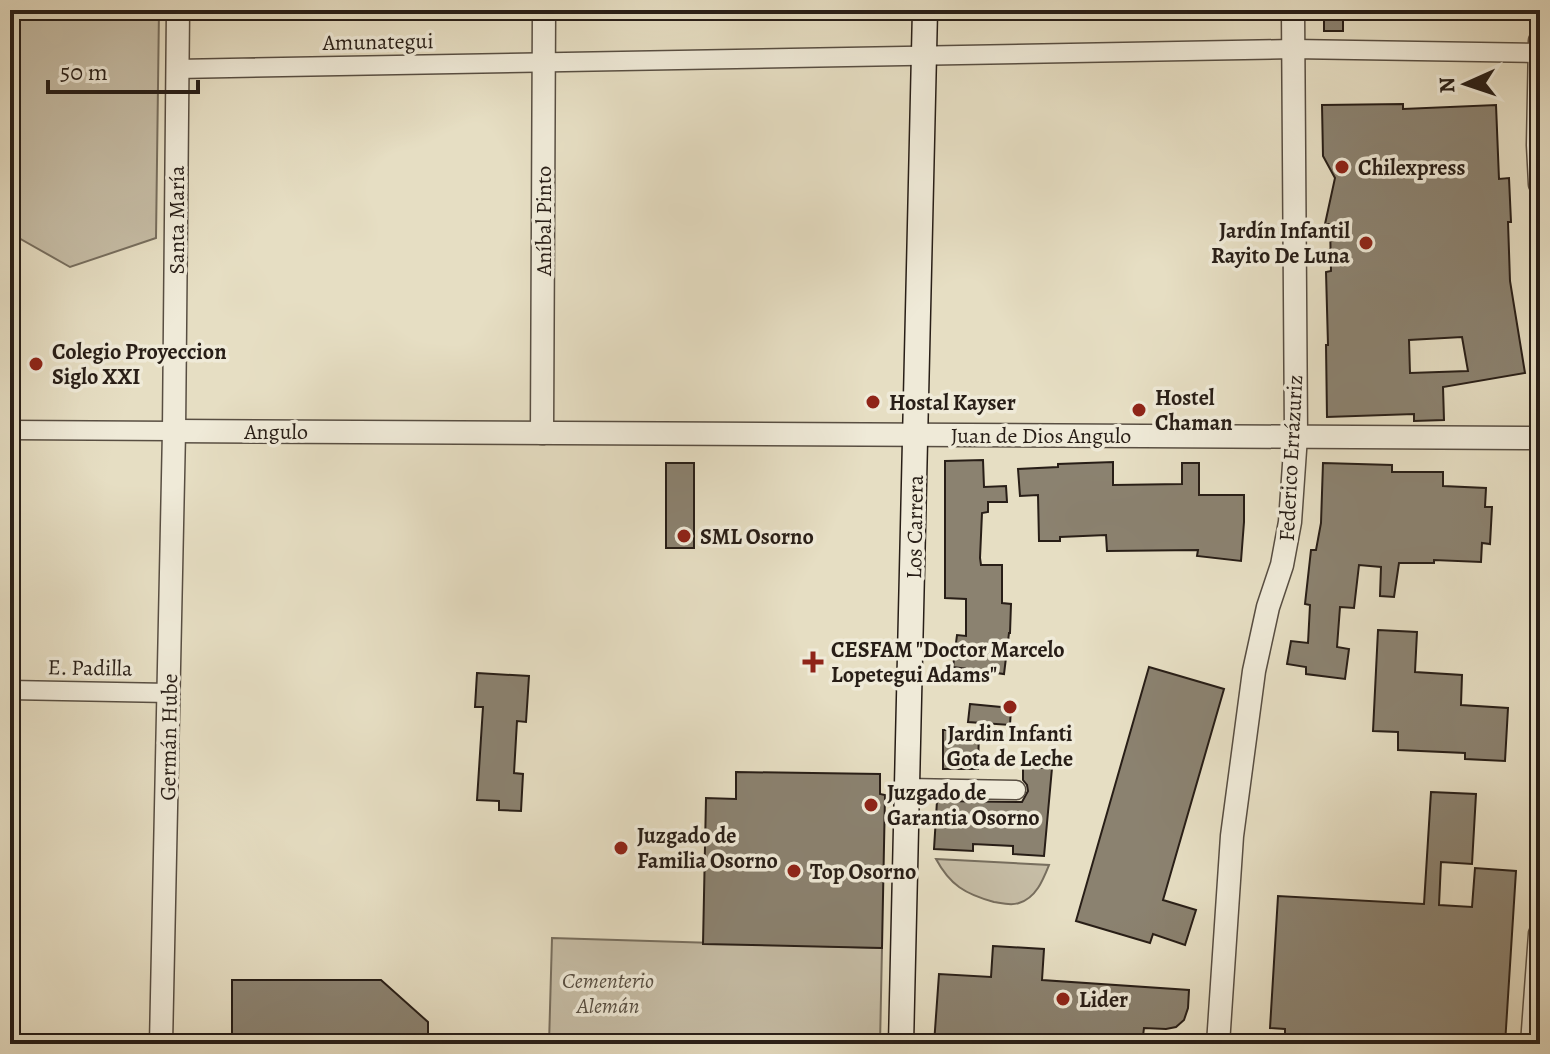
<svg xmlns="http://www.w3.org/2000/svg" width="1550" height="1054" viewBox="0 0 1550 1054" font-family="Alegreya,serif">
<rect width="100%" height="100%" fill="#e6dec3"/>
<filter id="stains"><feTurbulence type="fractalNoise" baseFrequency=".0025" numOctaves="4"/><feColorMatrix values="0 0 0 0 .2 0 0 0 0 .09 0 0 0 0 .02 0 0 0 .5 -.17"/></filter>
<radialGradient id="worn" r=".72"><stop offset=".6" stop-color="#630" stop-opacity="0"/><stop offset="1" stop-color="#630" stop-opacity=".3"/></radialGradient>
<g fill="#c6bda6" stroke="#776e5e" stroke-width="2">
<polygon points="10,10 159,10 156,238 70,267 10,233"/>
<path d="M 936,859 L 1049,865 C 1043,880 1036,898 1019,903 C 1011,906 1001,903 994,902 C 965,894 950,885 936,859 Z"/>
<polygon points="552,938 882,948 880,1044 549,1044"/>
</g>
<g fill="#8b8270" stroke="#281e17" stroke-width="2" fill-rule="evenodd">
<rect x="1324" y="10" width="19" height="21"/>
<path d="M 1403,104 L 1403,109 L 1496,105 L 1499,179 L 1509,178 L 1511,222 L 1508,222 L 1510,281 L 1525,373 L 1443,387 L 1444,420 L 1414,421 L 1414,414 L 1327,417 L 1326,345 L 1328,345 L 1326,272 L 1331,271 L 1330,224 L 1325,224 L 1335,178 L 1323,156 L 1322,105 ZM 1462,337 L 1468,371 L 1410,373 L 1409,340 Z"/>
<polygon points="983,460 984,487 1006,486 1007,502 988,502 988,512 982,513 980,558 981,565 1002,565 1002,603 1011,604 1010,633 1009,633 1004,674 953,667 957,635 966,636 966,599 945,598 945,461"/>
<polygon points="1113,462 1113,485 1182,484 1182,463 1199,463 1199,495 1244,495 1244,522 1241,561 1197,556 1198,550 1107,551 1106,535 1060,537 1060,541 1039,541 1038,495 1020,496 1018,469 1058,467 1058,464"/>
<rect x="666" y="463" width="28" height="85"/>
<polygon points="1323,463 1392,465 1392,472 1443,472 1443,486 1486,488 1485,507 1492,507 1490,544 1482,543 1481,562 1434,560 1434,563 1399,563 1394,597 1380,596 1381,567 1359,565 1354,608 1340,607 1337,647 1349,649 1345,679 1306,674 1306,667 1287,664 1291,641 1308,643 1310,605 1305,604 1311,550 1316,550 1321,523"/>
<polygon points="1378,630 1417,632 1415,672 1462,675 1461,705 1508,708 1505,761 1465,759 1465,753 1398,750 1398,732 1373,731"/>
<polygon points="1149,667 1224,689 1163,900 1196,910 1185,945 1153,934 1150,943 1076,921"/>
<polygon points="477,673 529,676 526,722 517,721 514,773 523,774 521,811 499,810 499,801 477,800 483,707 475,707"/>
<polygon points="970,704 1011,708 1010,725 968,722"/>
<polygon points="943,730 979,730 978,769 943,769"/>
<polygon points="1023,768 1052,768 1044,856 1013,854 1013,846 973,844 973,851 934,849 937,801 1022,802 1028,791 1027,785 1023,780"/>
<polygon points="736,772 880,774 880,794 885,795 882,948 703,944 706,798 736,799"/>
<polygon points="1431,792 1476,794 1472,864 1441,862 1439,905 1472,907 1475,868 1516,871 1505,1044 1285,1044 1285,1029 1270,1028 1278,896 1424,904"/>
<polygon points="993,946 1044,949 1042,980 1189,990 1188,1008 1184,1020 1176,1027 1166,1029 1144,1028 1142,1044 934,1044 939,974 991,977"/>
<polygon points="232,980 381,980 428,1022 428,1044 232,1044"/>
</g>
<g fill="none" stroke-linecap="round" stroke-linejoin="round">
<defs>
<g id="minor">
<polyline points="177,69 1293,49 1539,53"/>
<polyline points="10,430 174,431"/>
<polyline points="10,690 169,693"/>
<polyline points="907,788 1016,790"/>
</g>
<g id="tertiary">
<polyline points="1540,41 1538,145 1540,184"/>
<polyline points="174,431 1540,438"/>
<polyline points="542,433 544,10"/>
<polyline points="161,1044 174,431 178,10"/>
<polyline points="1218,1044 1232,836 1254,671 1268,607 1282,565 1290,522 1296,436 1293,10"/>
<polyline points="1532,1044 1540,934"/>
</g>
<polyline id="secondary" points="901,1044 925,10"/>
</defs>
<use href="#minor" stroke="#584e42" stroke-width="21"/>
<use href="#tertiary" stroke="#584e42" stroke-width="25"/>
<use href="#secondary" stroke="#281e17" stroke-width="27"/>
<use href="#minor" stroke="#efead8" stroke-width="18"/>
<use href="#tertiary" stroke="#efead8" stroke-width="22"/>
<use href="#secondary" stroke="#efead8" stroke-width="24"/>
</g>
<g fill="#8f2418" stroke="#efead8" stroke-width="3">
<circle cx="1342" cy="167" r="8"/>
<circle cx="1366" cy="243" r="8"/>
<circle cx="36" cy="364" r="8"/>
<circle cx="873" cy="402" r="8"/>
<circle cx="1139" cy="410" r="8"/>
<circle cx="684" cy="536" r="8"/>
<path d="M809 650h8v8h8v8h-8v8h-8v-8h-8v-8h8z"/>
<circle cx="1010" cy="707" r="8"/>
<circle cx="871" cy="805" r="8"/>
<circle cx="621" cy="848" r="8"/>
<circle cx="794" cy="871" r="8"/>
<circle cx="1063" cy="999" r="8"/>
</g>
<g text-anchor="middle" stroke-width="7" stroke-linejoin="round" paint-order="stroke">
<g font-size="22" fill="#281e17" stroke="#efead8">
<text transform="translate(378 41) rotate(-1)" y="8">Amunategui</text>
<text transform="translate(176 220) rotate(-90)" y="8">Santa María</text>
<text transform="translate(543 221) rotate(-90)" y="8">Aníbal Pinto</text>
<text x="276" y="439">Angulo</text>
<text x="1041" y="443">Juan de Dios Angulo</text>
<text transform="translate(1290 458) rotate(-87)" y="8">Federico Errázuriz</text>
<text transform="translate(914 527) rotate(-89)" y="8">Los Carrera</text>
<text transform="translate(90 667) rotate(1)" y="8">E. Padilla</text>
<text transform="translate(168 737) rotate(-89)" y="8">Germán Hube</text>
</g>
<g font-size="22" font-weight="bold" fill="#281e17" stroke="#efead8" text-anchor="start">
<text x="1358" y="175">Chilexpress</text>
<text x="1350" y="238" text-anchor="end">Jardín Infantil<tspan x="1350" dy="25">Rayito De Luna</tspan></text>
<text x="52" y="359">Colegio Proyeccion<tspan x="52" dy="25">Siglo XXI</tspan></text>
<text x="1155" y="405">Hostel<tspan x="1155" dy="25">Chaman</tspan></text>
<text x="889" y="410">Hostal Kayser</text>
<text x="700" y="544">SML Osorno</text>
<text x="831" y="657">CESFAM "Doctor Marcelo<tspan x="831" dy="25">Lopetegui Adams"</tspan></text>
<text x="1010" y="741" text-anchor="middle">Jardin Infanti<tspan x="1010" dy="25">Gota de Leche</tspan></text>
<text x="887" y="800">Juzgado de<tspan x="887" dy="25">Garantia Osorno</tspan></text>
<text x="637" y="843">Juzgado de<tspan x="637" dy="25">Familia Osorno</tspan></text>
<text x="810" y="879">Top Osorno</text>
<text x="1079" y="1007">Lider</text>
</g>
<g font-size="22" font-style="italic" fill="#574e42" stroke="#efead8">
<text x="608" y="988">Cementerio<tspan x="608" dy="25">Alemán</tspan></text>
</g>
</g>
<rect width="1550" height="1054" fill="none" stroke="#e6dec3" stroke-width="40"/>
<rect x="12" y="12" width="1526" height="1030" fill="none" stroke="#281e17" stroke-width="4"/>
<rect x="20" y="20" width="1510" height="1014" fill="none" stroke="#281e17" stroke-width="2"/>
<g transform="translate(1466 84) rotate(267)" stroke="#efead8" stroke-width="6" paint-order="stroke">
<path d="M0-6L14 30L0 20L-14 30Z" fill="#281e17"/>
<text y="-12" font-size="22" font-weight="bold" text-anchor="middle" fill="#281e17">N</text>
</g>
<path d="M48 80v12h150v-12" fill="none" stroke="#281e17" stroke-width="4"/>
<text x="60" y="80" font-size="24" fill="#281e17" stroke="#efead8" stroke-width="6" paint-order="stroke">50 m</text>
<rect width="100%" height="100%" filter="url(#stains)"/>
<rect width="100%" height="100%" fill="url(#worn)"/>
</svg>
